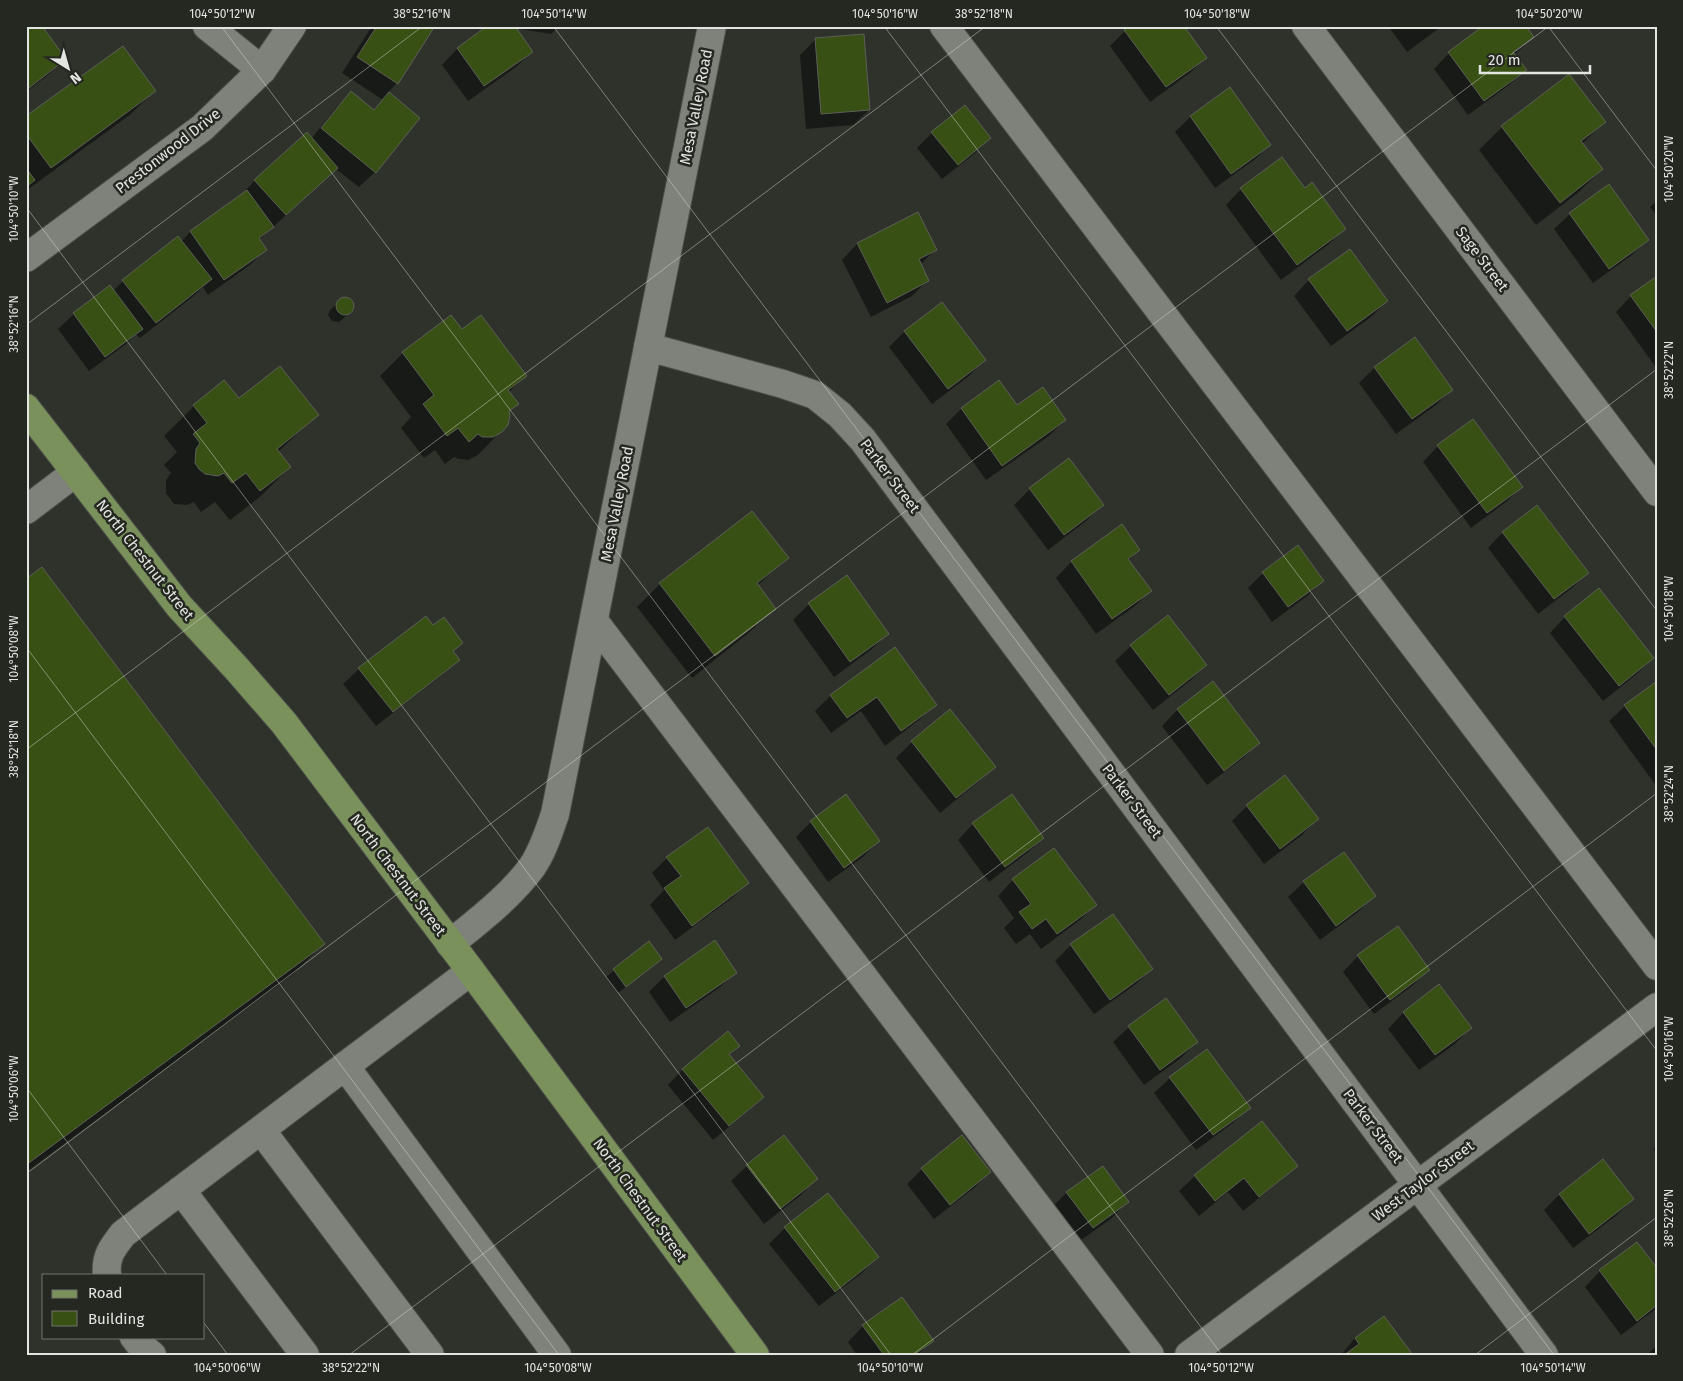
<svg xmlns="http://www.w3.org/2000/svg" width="1683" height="1381" viewBox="0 0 1683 1381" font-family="'Fira Sans',sans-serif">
<rect width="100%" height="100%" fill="#2e322b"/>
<g fill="#0007">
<polygon points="26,26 65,58 49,74 26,92"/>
<polygon points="372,26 434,26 397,83 387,93 419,119 375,172 359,187 336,169 259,240 266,249 250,265 208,295 203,287 195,295 140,338 136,334 126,344 89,371 58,329 74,314 113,291 123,281 181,242 190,232 240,197 255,180 311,139 336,108 351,93 373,110 383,100 342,73"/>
<polygon points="489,26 559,26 551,34 514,28 532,52 516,67 468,101 442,65 457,49"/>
<polygon points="1388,26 1442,26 1407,52"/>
<polygon points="1125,31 1205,58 1190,73 1150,102 1110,46"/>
<polygon points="1533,37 1514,55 1525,70 1509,85 1468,115 1434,69 1449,53"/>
<polygon points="816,39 869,110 853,125 806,129 800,55"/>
<polygon points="1230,89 1270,145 1254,160 1215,188 1175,132 1190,117"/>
<polygon points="154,91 131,114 27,190 26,118"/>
<polygon points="1604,122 1582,144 1602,169 1579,192 1536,225 1479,150 1502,127"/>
<polygon points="932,133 989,138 974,154 942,179 917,148"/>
<polygon points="1282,159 1305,190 1345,228 1329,244 1281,280 1226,205 1241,189"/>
<polygon points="1657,201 1657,216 1650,207"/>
<polygon points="917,213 936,249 920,265 928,280 912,296 871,317 842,260 857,244"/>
<polygon points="1570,214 1647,240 1632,255 1593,283 1554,229"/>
<polygon points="1657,277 1657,369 1616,312 1631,296"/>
<polygon points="1309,280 1387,301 1371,317 1331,346 1294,296"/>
<polygon points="343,298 348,299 353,305 352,311 339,322 332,321 328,315 330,310"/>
<polygon points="462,331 525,376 509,392 517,404 508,413 501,431 478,455 468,460 459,459 454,457 445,464 435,450 424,458 401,428 411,417 380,376 403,353"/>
<polygon points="905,331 984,360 969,376 932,404 889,347"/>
<polygon points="1375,367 1452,390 1436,405 1396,434 1359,383"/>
<polygon points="238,400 317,415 278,452 290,467 260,497 230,520 215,502 201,512 194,502 187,505 174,504 166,493 166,480 171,473 164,465 177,452 164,436 194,406"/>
<polygon points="1017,406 1065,420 1049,436 986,480 946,424 961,409"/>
<polygon points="1438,446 1521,487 1506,502 1471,528 1423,462"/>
<polygon points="1068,460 1102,505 1086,521 1048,550 1014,505 1030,489"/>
<polygon points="1121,526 1139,550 1128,561 1150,591 1135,606 1096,634 1056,578 1071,562"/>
<polygon points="1503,532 1587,573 1572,588 1538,614 1488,548"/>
<polygon points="787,558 757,586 774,608 751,631 692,678 637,607 660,584"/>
<polygon points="1263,573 1322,581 1307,596 1272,622 1248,588"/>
<polygon points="847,577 887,634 872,649 834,677 793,620 809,604"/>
<polygon points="26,581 323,944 293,974 26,1172"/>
<polygon points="1565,617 1653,658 1637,674 1603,701 1550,633"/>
<polygon points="433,627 462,642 452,652 458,660 442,675 376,726 343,684 359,669"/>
<polygon points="1131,646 1206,665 1190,681 1153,710 1115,661"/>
<polygon points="895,649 935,705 919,720 885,746 861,711 831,733 815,711 831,695"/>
<polygon points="1213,683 1258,743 1243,758 1207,785 1162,726 1177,710"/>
<polygon points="1657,683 1657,787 1609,721 1625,706"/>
<polygon points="950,711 994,767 978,782 940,813 896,758 912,742"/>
<polygon points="1247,806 1317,819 1302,835 1264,864 1232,821"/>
<polygon points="811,822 878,841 863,857 828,882 796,837"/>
<polygon points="973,824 1043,838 1027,853 989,882 958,840"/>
<polygon points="667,858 747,883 732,898 675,940 650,905 664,890 652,873"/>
<polygon points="1013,880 1095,905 1080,920 1041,949 1030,934 1016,944 1004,928 1014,918 998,896"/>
<polygon points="1304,882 1374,896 1358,912 1320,940 1288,897"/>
<polygon points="714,942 735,973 719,988 670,1022 649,992 664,977"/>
<polygon points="649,943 653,966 618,993 606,977"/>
<polygon points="1071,945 1151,969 1136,984 1094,1014 1055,961"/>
<polygon points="1358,956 1428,970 1412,986 1374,1014 1343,972"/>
<polygon points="1439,986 1470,1028 1455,1044 1419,1070 1388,1029 1403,1013"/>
<polygon points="1129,1027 1197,1042 1181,1058 1144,1085 1113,1042"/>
<polygon points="738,1046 729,1055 762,1097 747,1112 713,1140 668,1085 683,1069"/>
<polygon points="1170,1078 1249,1107 1233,1123 1196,1150 1154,1093"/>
<polygon points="1657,1146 1657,1154 1653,1149"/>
<polygon points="1603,1161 1633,1199 1617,1215 1573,1248 1544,1210 1559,1195"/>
<polygon points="747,1166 816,1179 801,1195 764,1224 731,1181"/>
<polygon points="1296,1166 1280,1181 1243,1211 1228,1192 1199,1216 1179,1191 1195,1176"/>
<polygon points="922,1169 990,1172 974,1188 934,1219 907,1184"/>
<polygon points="1067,1192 1127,1202 1112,1218 1077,1243 1051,1208"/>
<polygon points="827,1194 877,1257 862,1273 819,1306 769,1244 785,1228"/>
<polygon points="1657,1270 1657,1308 1621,1335 1585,1287 1600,1271"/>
<polygon points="863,1326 932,1341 918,1355 857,1355 848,1342"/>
<polygon points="1355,1338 1411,1355 1341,1355"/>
<polygon points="1657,1345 1657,1355 1647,1355"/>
</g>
<g fill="#395015" stroke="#5c5f58">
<polygon points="26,26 42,26 66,59 29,88 26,85"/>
<polygon points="377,26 435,26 398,84 357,57"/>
<polygon points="487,26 515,26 533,52 484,86 457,48"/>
<polygon points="1129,26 1184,26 1207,58 1166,87 1124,30"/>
<polygon points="1483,26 1526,26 1534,37 1513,52 1527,70 1484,101 1448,52"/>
<polygon points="864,34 870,110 821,114 815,38"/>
<polygon points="123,46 156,91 51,168 26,134 26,116"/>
<polygon points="1569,74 1606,122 1581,141 1603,169 1560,203 1501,126"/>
<polygon points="1230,87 1271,145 1231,174 1190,116"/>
<polygon points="351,91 374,110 389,92 420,118 376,173 321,128"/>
<polygon points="965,105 991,138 958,165 931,132"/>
<polygon points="307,132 338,168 286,215 254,180"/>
<polygon points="1282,157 1305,188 1312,182 1346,229 1297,265 1240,188"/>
<polygon points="26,168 35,180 26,187"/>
<polygon points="1609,184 1649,240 1609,269 1569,213"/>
<polygon points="247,190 274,227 259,238 267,250 224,280 190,231"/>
<polygon points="918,212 937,250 919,259 929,281 887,303 857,243"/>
<polygon points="178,236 212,279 156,323 122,280"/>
<polygon points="1350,249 1388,301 1347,331 1308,279"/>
<polygon points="1657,276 1657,332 1630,295"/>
<polygon points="110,285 143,329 105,357 73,313"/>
<circle cx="345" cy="306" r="9"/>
<polygon points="942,302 986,360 948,389 904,331"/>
<polygon points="451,315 462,329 481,315 527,376 508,390 519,404 509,411 510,416 508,425 502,432 493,437 482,437 478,434 469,442 458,428 447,436 423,404 434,395 402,352"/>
<polygon points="1415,337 1453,390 1412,419 1374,367"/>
<polygon points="280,366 319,415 277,449 291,467 260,491 246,473 232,483 224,473 218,476 205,474 199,469 195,463 196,449 200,443 193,434 207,423 193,405 224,380 239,398"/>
<polygon points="999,380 1017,405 1043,387 1066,420 1002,466 961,408"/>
<polygon points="1473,419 1523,487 1487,513 1437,445"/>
<polygon points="1069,458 1104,505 1064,535 1029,488"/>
<polygon points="1537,505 1589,573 1554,599 1502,532"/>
<polygon points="752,511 789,558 757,583 776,609 715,656 659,583"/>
<polygon points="1122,524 1140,550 1128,559 1152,591 1112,619 1071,561"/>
<polygon points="1298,545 1324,581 1288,607 1262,572"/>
<polygon points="42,567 325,944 26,1165 26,579"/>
<polygon points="847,575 889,634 850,662 808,603"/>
<polygon points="1599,588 1654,658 1619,686 1564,616"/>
<polygon points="1168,615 1207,665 1169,695 1130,645"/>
<polygon points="426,616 433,625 444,617 463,643 453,651 460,660 393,712 358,668"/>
<polygon points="895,647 937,705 901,731 877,697 847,718 830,695"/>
<polygon points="1213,681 1260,743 1224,771 1177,709"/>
<polygon points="1657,681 1657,750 1624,705"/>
<polygon points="950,709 996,767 956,798 911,741"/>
<polygon points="1285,775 1319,819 1280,849 1246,805"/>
<polygon points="846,794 880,841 844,868 810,821"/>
<polygon points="1012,794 1044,838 1005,867 972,823"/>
<polygon points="708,827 749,883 692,926 664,888 681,876 666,857"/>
<polygon points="1054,848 1097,905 1057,934 1046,919 1032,929 1019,912 1031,904 1012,879"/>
<polygon points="1344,852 1376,896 1336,926 1303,881"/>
<polygon points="1113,914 1153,969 1110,1000 1070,944"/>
<polygon points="1398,926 1430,970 1390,1000 1357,955"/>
<polygon points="715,940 737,973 686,1008 664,976"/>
<polygon points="649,941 662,959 626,987 613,969"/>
<polygon points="1439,984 1472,1028 1435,1055 1403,1012"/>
<polygon points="1166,998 1198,1042 1160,1070 1128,1026"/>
<polygon points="728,1031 740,1046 729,1054 764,1097 729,1126 682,1069"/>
<polygon points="1207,1049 1251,1108 1213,1135 1169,1077"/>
<polygon points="1262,1121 1298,1166 1259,1197 1244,1178 1215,1201 1194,1175"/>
<polygon points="784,1135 818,1179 780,1209 746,1165"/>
<polygon points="962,1135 991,1172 950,1205 921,1168"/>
<polygon points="1603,1159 1634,1199 1589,1234 1559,1194"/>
<polygon points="1103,1166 1129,1202 1093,1228 1066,1192"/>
<polygon points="828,1193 879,1257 835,1292 784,1227"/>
<polygon points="1637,1242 1657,1268 1657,1305 1637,1321 1599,1270"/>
<polygon points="902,1297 934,1341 914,1355 884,1355 862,1325"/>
<polygon points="1384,1316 1413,1355 1344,1355 1359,1344 1355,1338"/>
</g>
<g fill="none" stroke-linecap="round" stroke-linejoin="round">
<defs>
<g id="minor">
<polyline points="207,26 262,70"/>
<polyline points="944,26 1657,966"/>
<polyline points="1306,26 1657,492"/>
<polyline points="26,258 202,128 262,70 292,26"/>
<polyline points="648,347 783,384 815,395 840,415 863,440 1544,1355"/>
<polyline points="26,510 76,472"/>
<polyline points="594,621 1150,1355"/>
<path d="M 450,944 C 478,921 510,897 532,867 C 543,851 549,831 555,814 L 712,26"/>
<polyline points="345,1066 471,971"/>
<polyline points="261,1130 430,1355"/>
<polyline points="181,1190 305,1355"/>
<path d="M 107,1275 C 105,1257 112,1248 123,1234 L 345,1066 L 557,1355"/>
<polyline points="134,1337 141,1346 152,1355"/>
<polyline points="1189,1355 1657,1007"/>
</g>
<polyline id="major" points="26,408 179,606 237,669 284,723 471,971 755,1355"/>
</defs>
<use href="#minor" stroke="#4c4f48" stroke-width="30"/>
<use href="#major" stroke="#4c4f48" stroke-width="30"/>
<use href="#minor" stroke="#7e827a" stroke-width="28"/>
<use href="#major" stroke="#7a915b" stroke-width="28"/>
</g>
<path fill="none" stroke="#e2e5e0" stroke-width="1" stroke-opacity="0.45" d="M 221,26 L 1222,1355M 553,26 L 1554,1355M 884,26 L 1657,1051M 1216,26 L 1657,611M 1548,26 L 1657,171M 26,207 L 891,1355M 26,325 L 423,26M 26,647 L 559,1355M 26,750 L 986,26M 26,1087 L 167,1275M 26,1174 L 1549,26M 204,1323 L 228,1355M 349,1355 L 1657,369M 912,1355 L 1657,793M 1475,1355 L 1657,1217"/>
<g text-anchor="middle" stroke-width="5" stroke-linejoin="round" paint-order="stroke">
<g font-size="15" fill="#e2e5e0" stroke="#252821">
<text transform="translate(696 107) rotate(-79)" y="5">Mesa Valley Road</text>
<text transform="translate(168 151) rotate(-38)" y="5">Prestonwood Drive</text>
<text transform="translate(1482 259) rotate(53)" y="5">Sage Street</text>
<text transform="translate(890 476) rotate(53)" y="5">Parker Street</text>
<text transform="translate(617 504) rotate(-79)" y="5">Mesa Valley Road</text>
<text transform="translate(145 560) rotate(52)" y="5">North Chestnut Street</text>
<text transform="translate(1132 801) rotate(53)" y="5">Parker Street</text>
<text transform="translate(398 875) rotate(53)" y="5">North Chestnut Street</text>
<text transform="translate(1373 1126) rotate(53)" y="5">Parker Street</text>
<text transform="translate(1423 1181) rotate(-37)" y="5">West Taylor Street</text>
<text transform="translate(640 1200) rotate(54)" y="5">North Chestnut Street</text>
</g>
</g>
<rect width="1683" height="1381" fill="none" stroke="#252821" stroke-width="55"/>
<rect x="42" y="1274" width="162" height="65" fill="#252821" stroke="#71746d"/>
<rect x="52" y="1290" width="25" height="8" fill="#7a915b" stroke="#71746d"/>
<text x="88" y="1298" font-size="15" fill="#e2e5e0">Road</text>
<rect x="52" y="1311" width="25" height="15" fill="#395015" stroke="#71746d"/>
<text x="88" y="1324" font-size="15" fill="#e2e5e0">Building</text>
<g transform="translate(68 68) rotate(143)" stroke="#252821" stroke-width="4" paint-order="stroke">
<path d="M0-4L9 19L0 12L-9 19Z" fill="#e2e5e0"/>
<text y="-8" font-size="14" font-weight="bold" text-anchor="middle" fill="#e2e5e0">N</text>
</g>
<path d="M1480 65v8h110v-8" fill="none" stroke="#e2e5e0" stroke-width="2.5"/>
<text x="1488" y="65" font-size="15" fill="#e2e5e0" stroke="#252821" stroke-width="4" paint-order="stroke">20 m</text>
<rect x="28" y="28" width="1628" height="1326" fill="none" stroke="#e2e5e0" stroke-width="2"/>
<g font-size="12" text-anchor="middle" fill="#e2e5e0">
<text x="222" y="18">104°50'12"W</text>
<text x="422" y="18">38°52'16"N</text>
<text x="554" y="18">104°50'14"W</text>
<text x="885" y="18">104°50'16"W</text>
<text x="984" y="18">38°52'18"N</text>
<text x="1217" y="18">104°50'18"W</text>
<text x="1549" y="18">104°50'20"W</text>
<text transform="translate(1669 169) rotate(-90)" y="4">104°50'20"W</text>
<text transform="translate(14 209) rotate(-90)" y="4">104°50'10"W</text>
<text transform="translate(14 324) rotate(-90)" y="4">38°52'16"N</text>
<text transform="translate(1669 370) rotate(-90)" y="4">38°52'22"N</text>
<text transform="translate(1669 609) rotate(-90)" y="4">104°50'18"W</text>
<text transform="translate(14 649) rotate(-90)" y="4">104°50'08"W</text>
<text transform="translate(14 749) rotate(-90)" y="4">38°52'18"N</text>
<text transform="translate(1669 794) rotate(-90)" y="4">38°52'24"N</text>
<text transform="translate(1669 1049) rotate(-90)" y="4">104°50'16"W</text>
<text transform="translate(14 1089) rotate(-90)" y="4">104°50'06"W</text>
<text transform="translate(1669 1218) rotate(-90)" y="4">38°52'26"N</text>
<text x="227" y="1372">104°50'06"W</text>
<text x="351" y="1372">38°52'22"N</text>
<text x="558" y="1372">104°50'08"W</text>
<text x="890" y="1372">104°50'10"W</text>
<text x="1221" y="1372">104°50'12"W</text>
<text x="1553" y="1372">104°50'14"W</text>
</g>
</svg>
